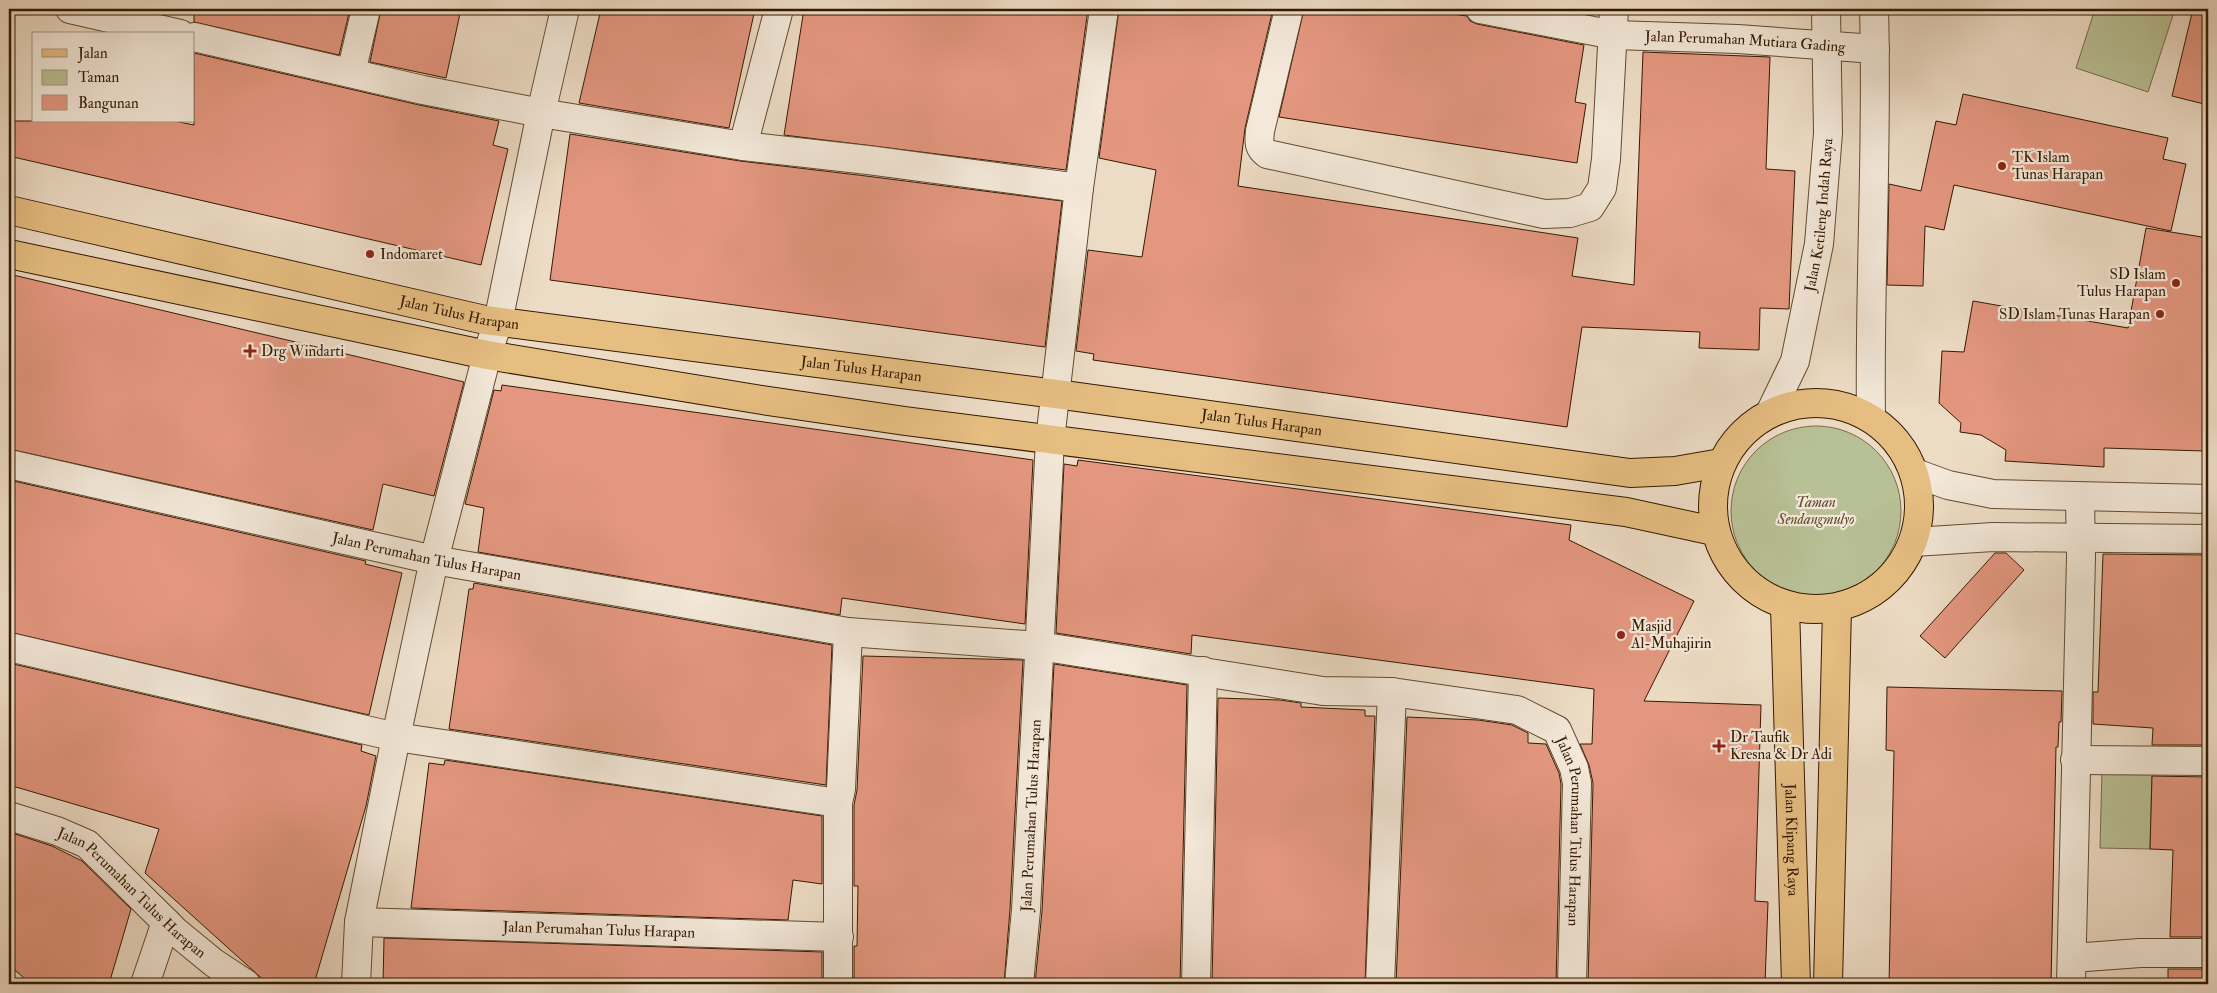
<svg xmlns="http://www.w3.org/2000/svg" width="2217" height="993" viewBox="0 0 2217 993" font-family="'IM FELL Double Pica',serif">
<rect width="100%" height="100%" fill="#eddcc5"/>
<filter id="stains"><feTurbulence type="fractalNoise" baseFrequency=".004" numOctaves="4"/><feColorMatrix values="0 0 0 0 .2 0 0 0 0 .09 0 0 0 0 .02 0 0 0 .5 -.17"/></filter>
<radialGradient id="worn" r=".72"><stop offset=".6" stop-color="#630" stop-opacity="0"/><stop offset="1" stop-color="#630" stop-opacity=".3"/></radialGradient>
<g fill="#b8c095" stroke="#766c4a">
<polygon points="2095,9 2175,9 2148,92 2076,68"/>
<circle cx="1816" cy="511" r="85"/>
<polygon points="2102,770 2152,771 2150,849 2100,848"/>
</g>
<g fill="#e49780" stroke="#341900">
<polygon points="194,9 350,9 339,55 194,22"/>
<polygon points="381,9 461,9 446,78 370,62"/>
<polygon points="601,9 755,9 729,128 579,103"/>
<polygon points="804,9 1088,9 1066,170 784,135"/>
<polygon points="1119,9 1273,9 1245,128 1238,186 1578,238 1572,276 1634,285 1643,52 1770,57 1766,169 1795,171 1789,309 1760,308 1759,350 1699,348 1700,332 1582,327 1567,427 1093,360 1094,354 1076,351 1088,250 1142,257 1156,170 1099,158"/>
<polygon points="1304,9 1417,9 1467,16 1470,21 1477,24 1584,45 1575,102 1586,104 1577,163 1279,117"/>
<polygon points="2193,9 2208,9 2208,105 2172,96"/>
<polygon points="194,53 419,105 499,121 493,145 508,149 481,265 9,156 9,121 174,121 194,125"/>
<polygon points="1963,94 2168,138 2163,159 2186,164 2171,231 1954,185 1944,230 1925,226 1923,286 1887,285 1889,184 1921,191 1936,121 1956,125"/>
<polygon points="570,134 740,161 866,176 1062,201 1045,347 550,280"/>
<polygon points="2146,228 2208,238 2208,366 2205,451 2104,448 2104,467 2005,461 2006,450 1981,435 1960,432 1961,423 1939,403 1942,351 1964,352 1973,301 2128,328"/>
<polygon points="9,274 464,382 434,496 383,484 373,530 9,449"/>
<polygon points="502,385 1033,460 1025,624 842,598 840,615 478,552 484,508 465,504 494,390 501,391"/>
<polygon points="1078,460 1571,525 1569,540 1694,601 1644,701 1761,705 1755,901 1768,902 1765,984 1588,984 1593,783 1589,765 1580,744 1592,744 1594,689 1192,635 1191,654 1056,633 1064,464 1077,466"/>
<polygon points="9,480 366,561 365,564 402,573 369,715 9,632"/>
<polygon points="1995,553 2006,553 2024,570 1945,658 1920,636"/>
<polygon points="2103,554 2208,555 2208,745 2152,745 2153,728 2093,724 2093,692 2098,692"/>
<polygon points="474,583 832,645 826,785 449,729 469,589 473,589"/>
<polygon points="863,656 1023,660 1010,909 1004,984 854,984 854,946 857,946 858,886 854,886 854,805 857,790"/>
<polygon points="9,663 362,745 361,751 376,756 366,806 314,984 268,984 145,873 159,829 9,785"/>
<polygon points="1054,664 1187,685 1180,984 1035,984 1042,911"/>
<polygon points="1887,687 2062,691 2061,722 2059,722 2058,747 2056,747 2051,984 1889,984 1894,751 1886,750"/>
<polygon points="1218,698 1280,700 1301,703 1301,707 1365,710 1365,716 1375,716 1365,984 1212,984"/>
<polygon points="1407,717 1478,720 1512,725 1528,733 1528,743 1546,744 1559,773 1561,784 1556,984 1396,984"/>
<polygon points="445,760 822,816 822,884 793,880 788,920 411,908 429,763 444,765"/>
<polygon points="2152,776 2208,777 2208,937 2170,937 2173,850 2150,849"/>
<polygon points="9,832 52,846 82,861 131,909 109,984 31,984 9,965"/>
<polygon points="384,938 822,952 822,984 383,984"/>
<rect x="2168" y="969" width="40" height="15"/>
</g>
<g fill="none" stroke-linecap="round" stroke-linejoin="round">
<defs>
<g id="minor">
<polyline points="70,9 180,34"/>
<path d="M 1289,9 L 1260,131 C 1259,142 1258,147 1267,154 L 1544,214 L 1570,213 L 1590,207 L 1602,188 L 1606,159 L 1614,9"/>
<path id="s1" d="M 1480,9 L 1614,35 L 1738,39 L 1875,49"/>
<polyline points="194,37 423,90 541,113 743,146 868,160 1079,188"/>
<polyline points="351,73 366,9"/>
<polyline points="743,146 779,9"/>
<path id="s2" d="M 1770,413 L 1795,361 L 1819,244 L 1828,133 L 1826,9"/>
<path d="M 1871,418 C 1869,282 1878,145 1874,9"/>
<path id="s3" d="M 9,464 L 434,560 L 848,632 L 1039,646 L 1323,691 L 1392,692 L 1517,710 L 1557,730 L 1574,768 L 1577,783 L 1572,984"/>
<polyline points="1915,473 1948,485 1993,494 2208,499"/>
<polyline points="1914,542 1993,537 2208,539"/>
<polyline points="9,647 396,737 838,803"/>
<polyline points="2075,760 2208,761"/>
<path id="s4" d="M 9,816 L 57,831 L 87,844 L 175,931 L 214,963 L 246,984"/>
<path id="s5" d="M 359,922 L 839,937"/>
<polyline points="2072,958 2140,953 2208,953"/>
<polyline points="145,984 166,922"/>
<polyline points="356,984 359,922 396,737 434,560 487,355 498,322 541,113 565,9"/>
<polyline points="838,984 838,803 841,789 848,632"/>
<path id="s6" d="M 1019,984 L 1026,910 L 1050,440 L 1079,188 L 1104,9"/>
<polyline points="1196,984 1203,671"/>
<polyline points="1380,984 1392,692"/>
<polyline points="2071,984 2081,556 2080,497"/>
</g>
<g id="major">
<path id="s7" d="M 9,210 L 485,320 L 1056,394 L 1630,473 L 1675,471 L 1721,463"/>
<polyline points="9,254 487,355 762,400 905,421 1626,512 1714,531"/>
<circle cx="1816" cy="506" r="103"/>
<path id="s8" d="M 1785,606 L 1796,984"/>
<polyline points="1828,984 1837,608"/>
</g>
</defs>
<use href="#minor" stroke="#624a31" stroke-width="30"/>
<use href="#major" stroke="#341900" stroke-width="30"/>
<use href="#minor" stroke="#f3e8d9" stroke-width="28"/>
<use href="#major" stroke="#e6be82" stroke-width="28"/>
</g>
<g fill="#8f2418" stroke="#f3e8d9" stroke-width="2">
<circle cx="2002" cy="166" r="5"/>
<circle cx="370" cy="254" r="5"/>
<circle cx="2176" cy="283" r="5"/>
<circle cx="2160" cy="314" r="5"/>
<path d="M247.5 343.5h5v5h5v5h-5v5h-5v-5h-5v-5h5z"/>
<circle cx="1621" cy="635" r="5"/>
<path d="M1716.5 738.5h5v5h5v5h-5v5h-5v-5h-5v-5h5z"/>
</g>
<g text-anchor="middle" stroke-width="4.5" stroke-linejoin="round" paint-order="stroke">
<g font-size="15" fill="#341900" stroke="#f3e8d9">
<text dy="5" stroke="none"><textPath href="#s1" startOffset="268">Jalan Perumahan Mutiara Gading</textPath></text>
<text dy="5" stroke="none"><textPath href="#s2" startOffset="206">Jalan Ketileng Indah Raya</textPath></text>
<text dy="5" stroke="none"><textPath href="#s7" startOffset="462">Jalan Tulus Harapan</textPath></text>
<text dy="5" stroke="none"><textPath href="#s7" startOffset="868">Jalan Tulus Harapan</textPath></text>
<text dy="5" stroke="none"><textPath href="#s7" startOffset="1272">Jalan Tulus Harapan</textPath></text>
<text dy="5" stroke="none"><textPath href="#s3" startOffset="428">Jalan Perumahan Tulus Harapan</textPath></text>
<text dy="5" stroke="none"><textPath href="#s6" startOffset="169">Jalan Perumahan Tulus Harapan</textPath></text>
<text dy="5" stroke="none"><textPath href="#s3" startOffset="1679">Jalan Perumahan Tulus Harapan</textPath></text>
<text dy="5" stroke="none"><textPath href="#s8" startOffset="234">Jalan Klipang Raya</textPath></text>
<text dy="5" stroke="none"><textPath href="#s4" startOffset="148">Jalan Perumahan Tulus Harapan</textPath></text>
<text dy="5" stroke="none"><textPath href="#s5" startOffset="240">Jalan Perumahan Tulus Harapan</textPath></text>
</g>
<g font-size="15" fill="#341900" stroke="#f3e8d9" text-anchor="start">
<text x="2012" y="162">TK Islam<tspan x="2012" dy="17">Tunas Harapan</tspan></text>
<text x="380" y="259">Indomaret</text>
<text x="2166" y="279" text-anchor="end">SD Islam<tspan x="2166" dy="17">Tulus Harapan</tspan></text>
<text x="2150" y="319" text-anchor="end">SD Islam Tunas Harapan</text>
<text x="261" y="356">Drg Windarti</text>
<text x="1631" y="631">Masjid<tspan x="1631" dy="17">Al-Muhajirin</tspan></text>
<text x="1730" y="742">Dr Taufik<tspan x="1730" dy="17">Kresna &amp; Dr Adi</tspan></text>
</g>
<g font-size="15" font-style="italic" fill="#5c4b2d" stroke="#f3e8d9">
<text x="1816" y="507">Taman<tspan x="1816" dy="17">Sendangmulyo</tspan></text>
</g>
</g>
<rect width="2217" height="993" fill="none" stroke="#eddcc5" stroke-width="30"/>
<rect x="10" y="10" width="2197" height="973" fill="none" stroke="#341900" stroke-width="2.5"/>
<rect x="15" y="15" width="2187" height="963" fill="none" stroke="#341900"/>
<rect x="32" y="32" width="162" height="90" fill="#f3e8d9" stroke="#a79582"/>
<rect x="42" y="49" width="25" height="8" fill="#e6be82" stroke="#a79582"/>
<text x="78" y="58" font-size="15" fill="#341900">Jalan</text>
<rect x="42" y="70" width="25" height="15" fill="#b8c095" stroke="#a79582"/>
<text x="78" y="82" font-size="15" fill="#341900">Taman</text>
<rect x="42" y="95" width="25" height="15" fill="#e49780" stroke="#a79582"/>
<text x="78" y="108" font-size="15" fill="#341900">Bangunan</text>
<rect width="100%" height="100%" filter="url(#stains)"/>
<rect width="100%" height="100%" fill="url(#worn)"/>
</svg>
